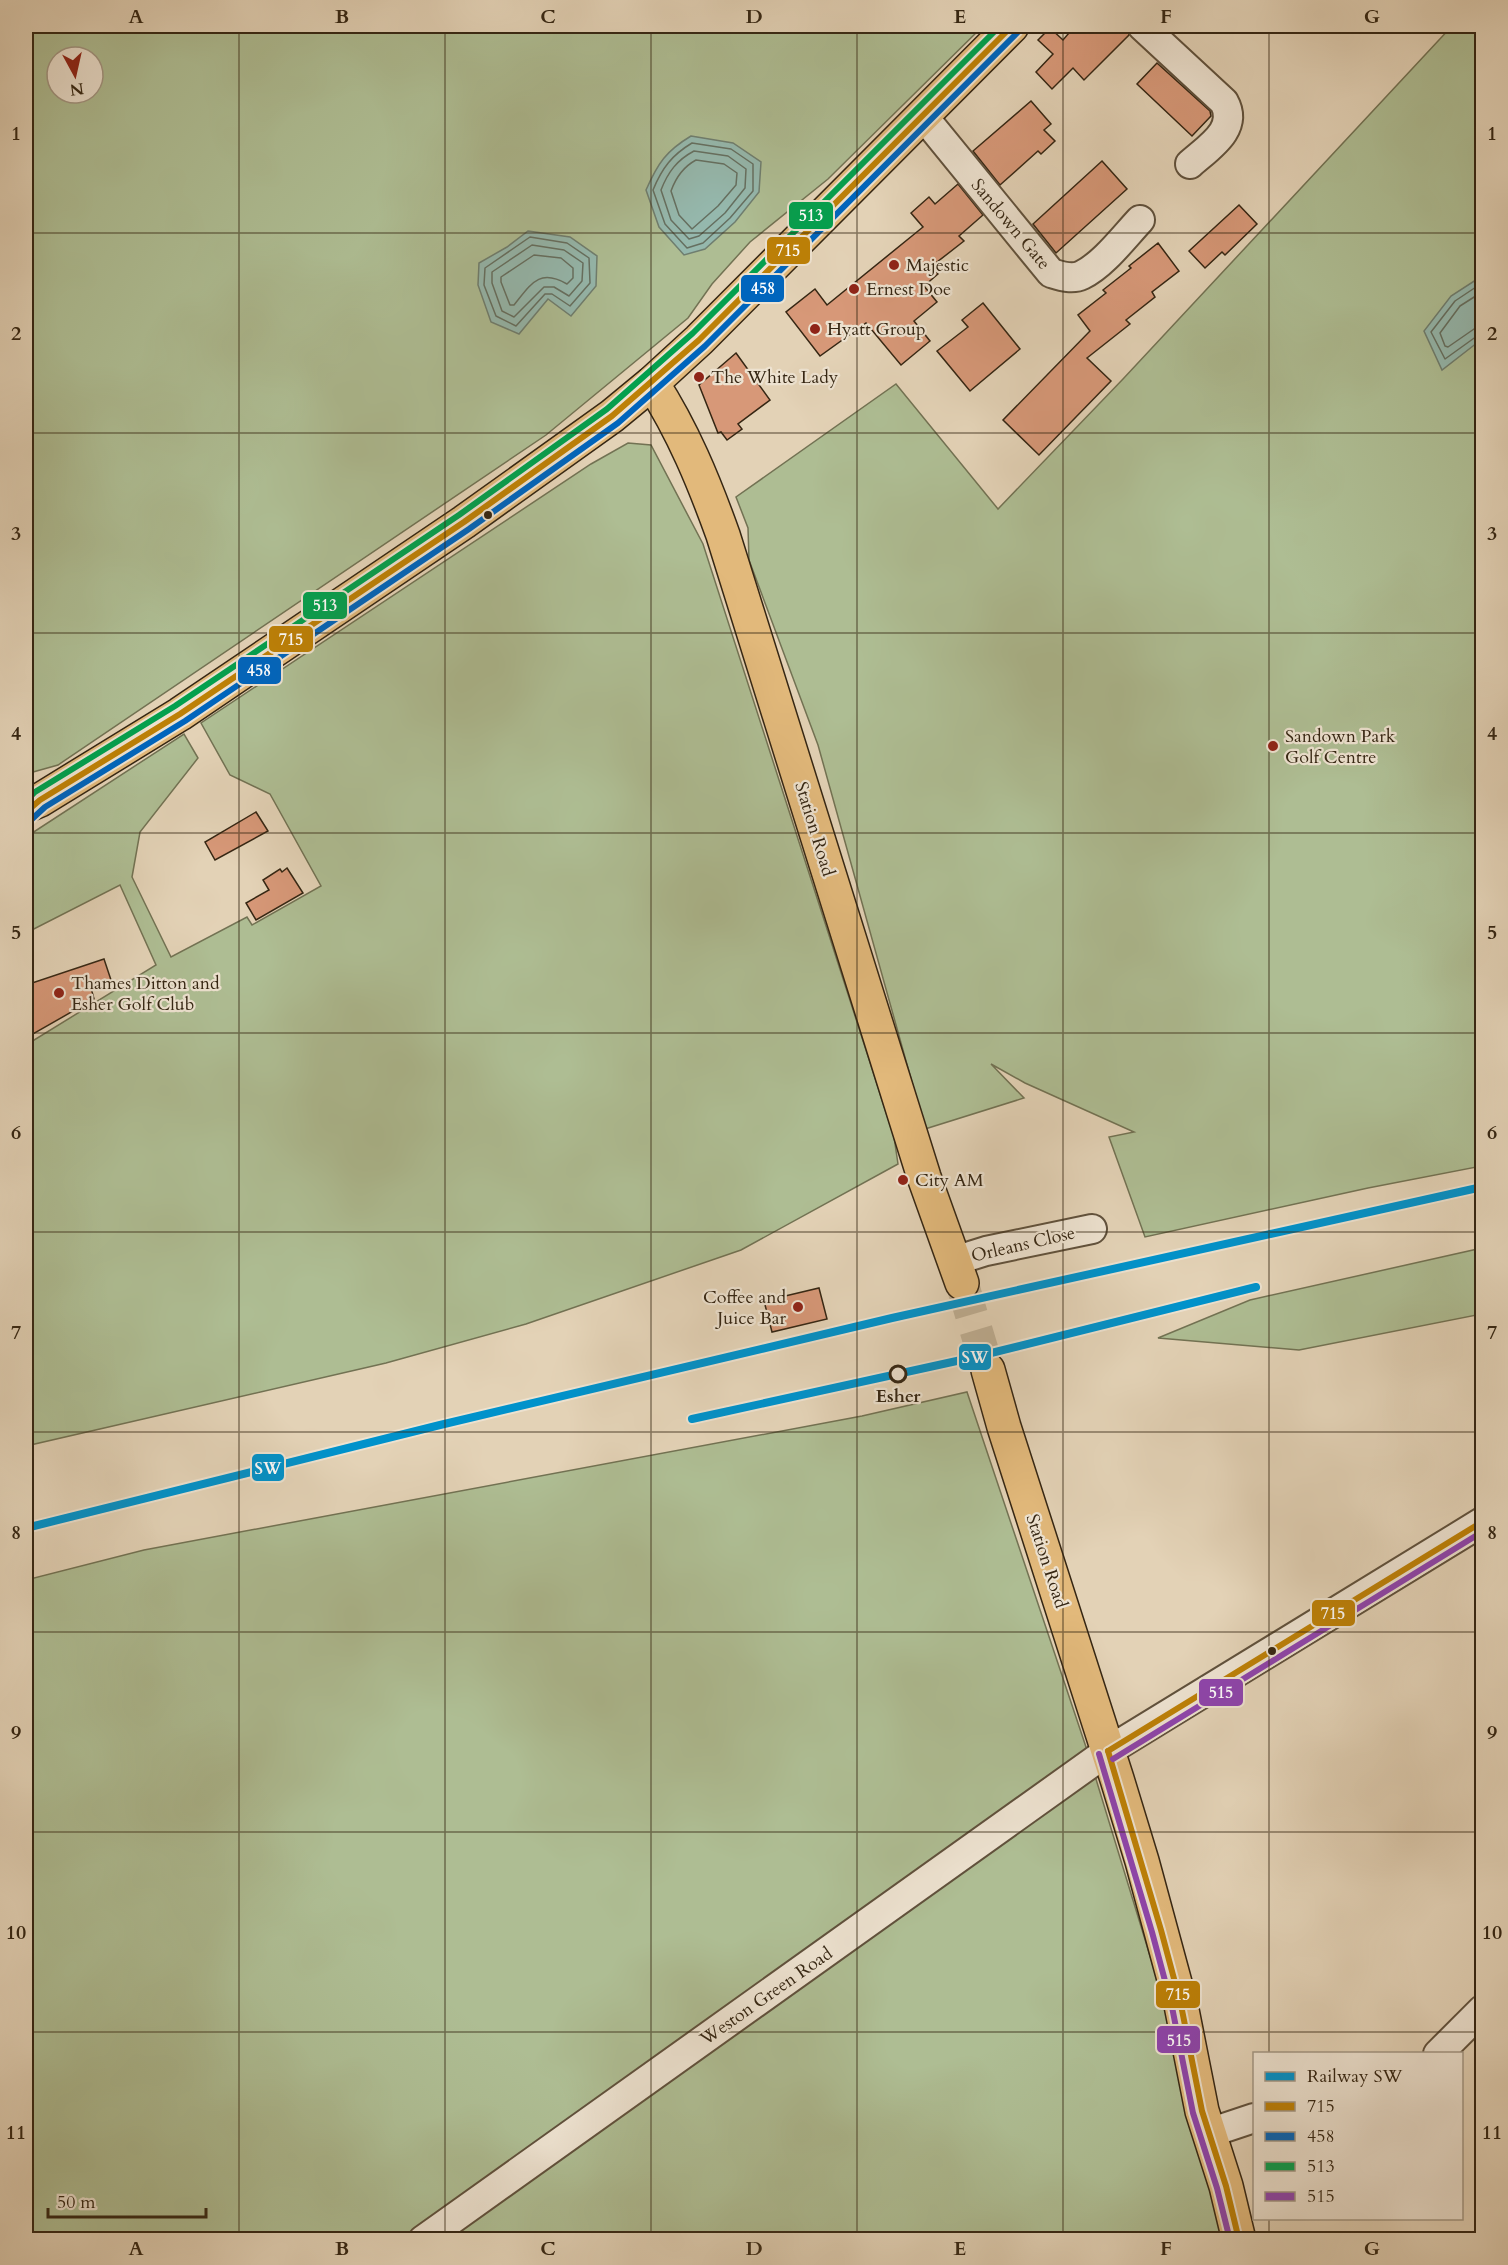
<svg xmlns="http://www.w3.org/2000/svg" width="1508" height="2265" viewBox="0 0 1508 2265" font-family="Cardo,serif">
<rect width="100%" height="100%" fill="#e3d2b6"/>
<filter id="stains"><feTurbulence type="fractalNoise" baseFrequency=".00333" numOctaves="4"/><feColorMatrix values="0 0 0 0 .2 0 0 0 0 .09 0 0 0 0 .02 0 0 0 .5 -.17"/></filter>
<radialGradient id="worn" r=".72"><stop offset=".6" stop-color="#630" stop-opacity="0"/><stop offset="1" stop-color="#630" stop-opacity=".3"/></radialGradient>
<g fill="#aebd93" stroke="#727253" stroke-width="1.5" fill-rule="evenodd">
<path d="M 26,26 L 983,26 L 828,179 L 750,242 L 712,284 L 688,318 L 546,435 L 58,765 L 26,774 ZM 57,57 L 93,57 L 93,93 L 57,93 Z"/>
<polygon points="1452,26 1482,26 1482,1166 1368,1188 1145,1237 1109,1137 1134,1132 1025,1083 991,1064 1024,1098 925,1129 818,745 749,560 748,528 736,497 896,384 998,509 1123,379"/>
<polygon points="628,443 651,445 703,544 894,1137 898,1164 741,1250 526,1324 386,1363 26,1446 26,1045 156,965 120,885 26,933 26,837 184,734 198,758 140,832 132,877 171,957 247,917 252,925 321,886 270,794 230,775 201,723 591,464"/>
<polygon points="1482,1248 1482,1314 1299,1350 1158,1338 1250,1300"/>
<polygon points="967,1392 1088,1753 1187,2077 1226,2239 26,2239 26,1580 144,1550 862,1416"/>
</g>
<g fill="#95b8ad" stroke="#6f7e6f" stroke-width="1.5">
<path d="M 691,136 L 733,143 L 761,162 L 759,192 L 735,222 L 705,249 L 684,255 L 659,227 L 646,190 C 658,163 666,151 691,136 Z"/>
<polygon points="528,231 570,237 597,256 596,286 571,316 548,299 519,334 491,322 478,285 479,263 507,247"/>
<polygon points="1482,276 1482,339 1442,370 1424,331 1451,296"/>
</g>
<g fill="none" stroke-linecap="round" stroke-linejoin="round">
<g stroke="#656f60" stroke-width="1.5">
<path d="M 692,143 L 731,149 L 753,164 L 753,191 L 730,218 L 703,243 L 687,248 L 665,224 L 653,190 C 662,168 672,155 692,143 Z"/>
<path d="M 694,151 L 728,156 L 746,169 L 745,188 L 725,213 L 699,236 L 689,239 L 671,220 L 661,190 C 668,172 677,160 694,151 Z"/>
<path d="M 696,160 L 724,164 L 737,173 L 736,185 L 718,206 L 692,229 L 679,215 L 671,191 C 676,177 683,167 696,160 Z"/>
<polygon points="530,237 567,243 589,258 590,283 570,306 552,294 545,294 516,326 496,316 484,285 485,268"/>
<polygon points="532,245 564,250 583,263 582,281 569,296 554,287 544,287 514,317 502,311 492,283 492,272"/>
<path d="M 534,255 L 561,258 L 573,268 L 573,278 L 567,284 C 539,268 531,284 514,305 L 510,305 L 501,282 L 501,277 Z"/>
<polyline points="1482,283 1455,301 1431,332 1445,359 1477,336 1482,335"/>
<polyline points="1482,292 1460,306 1440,333 1445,346 1448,347 1474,329 1482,327"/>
</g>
</g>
<g fill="#d79878" stroke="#352613" stroke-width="1.5">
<polygon points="1075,26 1126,26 1129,35 1084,80 1073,68 1052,89 1036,72 1053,54 1038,40 1050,28 1063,40"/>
<polygon points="1157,63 1210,111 1211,116 1192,136 1137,84"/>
<polygon points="1031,101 1051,124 1044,130 1055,141 1041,154 1038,151 1000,185 973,151"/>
<polygon points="1102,161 1127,189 1056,253 1033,224"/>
<polygon points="958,184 983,215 959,236 964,241 932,266 938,274 924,286 937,302 914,321 930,341 901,365 866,323 820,356 786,312 815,289 827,305 923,227 911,213 929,197 935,204"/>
<polygon points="1239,205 1257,224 1225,255 1222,252 1205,268 1189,251"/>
<polygon points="1158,243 1179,271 1152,292 1155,297 1126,320 1130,324 1087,358 1111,381 1039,455 1003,420 1090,331 1078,315 1106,293 1103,290 1131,268 1129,266"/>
<polygon points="983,303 1020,349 970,391 937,351 968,327 962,320"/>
<polygon points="736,353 770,400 738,424 742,429 727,440 721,432 718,433 699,385"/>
<polygon points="256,812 268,831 215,860 205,842"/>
<polygon points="287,868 303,893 256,920 246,903 269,890 263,880 280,869 282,872"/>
<polygon points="104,959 111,980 91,988 94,999 33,1034 26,1010 26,985"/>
<polygon points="819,1288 827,1319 772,1332 764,1301"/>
</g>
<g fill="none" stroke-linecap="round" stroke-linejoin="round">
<polyline stroke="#c0b095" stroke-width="33" stroke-dasharray="33 16" stroke-linecap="butt" points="962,1283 988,1370"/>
<defs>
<g id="minor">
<path d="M 1142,26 L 1224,102 C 1239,129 1209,147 1190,164"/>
<path d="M 923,116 L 1051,273 C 1061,276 1072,280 1082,275 C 1103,265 1124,237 1140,220"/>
<polyline points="954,1261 986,1251 1092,1229"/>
<polyline points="1438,2054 1482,2010"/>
<polyline points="1209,2133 1254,2118"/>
<polyline points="423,2240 1108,1751 1482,1522"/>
</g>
<g id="major">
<path d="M 652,383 C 683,431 704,482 723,535 L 924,1177 L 962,1283"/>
<polyline points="26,806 40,800 180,714 464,522 612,416 652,383 699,340 1012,26"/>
<polyline points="988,1370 1004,1427 1117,1779 1142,1861 1181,2005 1202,2111 1226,2186 1239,2240"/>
</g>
</defs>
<use href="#minor" stroke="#60513c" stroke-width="32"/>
<use href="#major" stroke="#352613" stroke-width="36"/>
<use href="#minor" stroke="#ede2d0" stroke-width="28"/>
<use href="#major" stroke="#e2b97b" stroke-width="33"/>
<defs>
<g id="bus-1">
<polyline points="26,812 40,800 180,714 464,522 612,416 699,340 1012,26"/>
<polyline points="1108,1751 1161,1930 1181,2005 1202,2111 1226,2186 1239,2240"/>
<polyline points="1108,1751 1482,1522"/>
</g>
<polyline id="bus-2" points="32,819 45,807 185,721 469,529 618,423 705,346 1018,32"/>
<polyline id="bus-3" points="26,801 35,792 175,706 459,515 607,409 693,333 1000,26"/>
<g id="bus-4">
<polyline points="1099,1754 1152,1932 1172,2007 1193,2113 1217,2188 1230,2240"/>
<polyline points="1113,1759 1482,1532"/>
</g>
</defs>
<use href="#bus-1" stroke="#ede2d0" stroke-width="10"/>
<use href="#bus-2" stroke="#ede2d0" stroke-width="10"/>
<use href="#bus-3" stroke="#ede2d0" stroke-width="10"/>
<use href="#bus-4" stroke="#ede2d0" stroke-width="10"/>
<use href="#bus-1" stroke="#bd8006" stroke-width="6"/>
<use href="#bus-2" stroke="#0065bd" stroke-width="6"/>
<use href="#bus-3" stroke="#03a04e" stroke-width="6"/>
<use href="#bus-4" stroke="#8e44ad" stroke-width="6"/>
<defs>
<g id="rail-1">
<polyline points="692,1419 975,1357 1256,1287"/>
<polyline points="26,1528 440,1425 892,1318 1482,1187"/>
</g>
</defs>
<use href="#rail-1" stroke="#ede2d0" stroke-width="12"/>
<use href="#rail-1" stroke="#0092cb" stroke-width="8"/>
</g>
<path fill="none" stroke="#352613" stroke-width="1.5" stroke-opacity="0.55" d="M 239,26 L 239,2240M 445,26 L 445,2240M 651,26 L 651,2240M 857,26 L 857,2240M 1063,26 L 1063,2240M 1269,26 L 1269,2054M 26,233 L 1482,233M 26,433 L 1482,433M 26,633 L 1482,633M 26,833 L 1482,833M 26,1033 L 1482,1033M 26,1232 L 1482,1232M 26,1432 L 1482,1432M 26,1632 L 1482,1632M 26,1832 L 1482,1832M 26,2032 L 1482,2032M 1269,2218 L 1269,2240"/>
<g fill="#8f2418" stroke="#ede2d0" stroke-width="2">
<circle cx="894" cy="265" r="6"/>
<circle cx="854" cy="289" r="6"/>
<circle cx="815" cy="329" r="6"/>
<circle cx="699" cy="377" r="6"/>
<circle cx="1273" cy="746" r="6"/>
<circle cx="59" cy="993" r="6"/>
<circle cx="903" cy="1180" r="6"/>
<circle cx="798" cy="1307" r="6"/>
</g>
<g fill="#352613" stroke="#ede2d0" stroke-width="2">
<circle cx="488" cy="515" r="5"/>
<circle cx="1272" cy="1651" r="5"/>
</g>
<circle fill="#ede2d0" stroke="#352613" stroke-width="3" cx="898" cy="1374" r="8"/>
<g text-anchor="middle" stroke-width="4.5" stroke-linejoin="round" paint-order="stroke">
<g font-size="18" fill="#352613" stroke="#ede2d0">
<text transform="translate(1011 224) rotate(50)" y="6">Sandown Gate</text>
<text transform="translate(815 829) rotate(73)" y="6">Station Road</text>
<text transform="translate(1023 1244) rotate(-13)" y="6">Orleans Close</text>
<text transform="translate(1047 1561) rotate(72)" y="6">Station Road</text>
<text transform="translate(766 1996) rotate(-35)" y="6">Weston Green Road</text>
</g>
<g font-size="18" fill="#352613" stroke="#ede2d0" text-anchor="start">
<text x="906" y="271">Majestic</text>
<text x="866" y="295">Ernest Doe</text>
<text x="827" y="335">Hyatt Group</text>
<text x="711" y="383">The White Lady</text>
<text x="1285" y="742">Sandown Park<tspan x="1285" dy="21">Golf Centre</tspan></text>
<text x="71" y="989">Thames Ditton and<tspan x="71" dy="21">Esher Golf Club</tspan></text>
<text x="915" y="1186">City AM</text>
<text x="786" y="1303" text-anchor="end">Coffee and<tspan x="786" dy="21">Juice Bar</tspan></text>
</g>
<g font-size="18" font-weight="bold" fill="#352613" stroke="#ede2d0">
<text x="898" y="1402">Esher</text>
</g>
</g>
<g stroke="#ede2d0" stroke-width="2">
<rect x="788" y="201" width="46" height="29" rx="6" fill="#03a04e"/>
<rect x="766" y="236" width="45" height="29" rx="6" fill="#bd8006"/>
<rect x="740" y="274" width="45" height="29" rx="6" fill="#0065bd"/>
<rect x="302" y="591" width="46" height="29" rx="6" fill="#03a04e"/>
<rect x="268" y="625" width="46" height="28" rx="6" fill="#bd8006"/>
<rect x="237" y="656" width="45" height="29" rx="6" fill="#0065bd"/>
<rect x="958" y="1343" width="34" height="28" rx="6" fill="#0092cb"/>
<rect x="251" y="1453" width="34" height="29" rx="6" fill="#0092cb"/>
<rect x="1311" y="1599" width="45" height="28" rx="6" fill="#bd8006"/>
<rect x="1198" y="1678" width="46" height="29" rx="6" fill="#8e44ad"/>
<rect x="1155" y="1980" width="46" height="29" rx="6" fill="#bd8006"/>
<rect x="1156" y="2025" width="45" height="29" rx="6" fill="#8e44ad"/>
</g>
<g font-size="16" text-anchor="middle" font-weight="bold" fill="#fff">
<text x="811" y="221">513</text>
<text x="788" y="256">715</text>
<text x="763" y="294">458</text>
<text x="325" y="611">513</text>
<text x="291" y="645">715</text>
<text x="259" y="676">458</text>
<text x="975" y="1363">SW</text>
<text x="268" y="1474">SW</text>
<text x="1333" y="1619">715</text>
<text x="1221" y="1698">515</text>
<text x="1178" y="2000">715</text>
<text x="1179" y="2046">515</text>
</g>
<rect width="1508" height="2265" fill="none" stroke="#e3d2b6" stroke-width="66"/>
<rect x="1253" y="2052" width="210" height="168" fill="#ede2d0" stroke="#a39784" stroke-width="1.5"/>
<rect x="1265" y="2072" width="30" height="9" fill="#0092cb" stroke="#a39784" stroke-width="1.5"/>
<text x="1307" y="2082" font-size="18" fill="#352613">Railway SW</text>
<rect x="1265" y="2102" width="30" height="9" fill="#bd8006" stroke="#a39784" stroke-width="1.5"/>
<text x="1307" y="2112" font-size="18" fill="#352613">715</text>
<rect x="1265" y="2132" width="30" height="9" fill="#0065bd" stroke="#a39784" stroke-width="1.5"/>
<text x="1307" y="2142" font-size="18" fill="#352613">458</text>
<rect x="1265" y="2162" width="30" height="9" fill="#03a04e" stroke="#a39784" stroke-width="1.5"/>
<text x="1307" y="2172" font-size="18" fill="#352613">513</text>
<rect x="1265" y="2192" width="30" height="9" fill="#8e44ad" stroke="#a39784" stroke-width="1.5"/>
<text x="1307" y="2202" font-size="18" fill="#352613">515</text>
<g transform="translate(75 75) rotate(172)"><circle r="28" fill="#ede2d0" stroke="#a39784" stroke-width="1.5"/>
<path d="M0-4.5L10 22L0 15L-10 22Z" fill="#8f2418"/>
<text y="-9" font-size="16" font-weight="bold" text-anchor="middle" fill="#352613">N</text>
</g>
<path d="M48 2208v9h158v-9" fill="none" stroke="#352613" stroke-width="3"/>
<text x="57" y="2208" font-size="18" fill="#352613" stroke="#ede2d0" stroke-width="4.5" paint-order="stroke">50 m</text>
<rect x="33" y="33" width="1442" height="2199" fill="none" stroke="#352613" stroke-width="2"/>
<g font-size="20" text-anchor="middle" font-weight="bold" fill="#352613">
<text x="136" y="23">A</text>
<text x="342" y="23">B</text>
<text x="548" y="23">C</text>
<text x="754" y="23">D</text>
<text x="960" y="23">E</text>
<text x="1166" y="23">F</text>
<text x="1372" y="23">G</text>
<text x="16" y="140">1</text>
<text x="1492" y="140">1</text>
<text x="16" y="340">2</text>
<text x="1492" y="340">2</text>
<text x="16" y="540">3</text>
<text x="1492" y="540">3</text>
<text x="16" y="740">4</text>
<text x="1492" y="740">4</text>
<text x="16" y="939">5</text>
<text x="1492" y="939">5</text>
<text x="16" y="1139">6</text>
<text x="1492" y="1139">6</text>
<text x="16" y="1339">7</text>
<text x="1492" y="1339">7</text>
<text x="16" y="1539">8</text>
<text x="1492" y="1539">8</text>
<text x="16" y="1739">9</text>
<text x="1492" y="1739">9</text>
<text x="16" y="1939">10</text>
<text x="1492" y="1939">10</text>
<text x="16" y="2139">11</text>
<text x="1492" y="2139">11</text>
<text x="136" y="2255">A</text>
<text x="342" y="2255">B</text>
<text x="548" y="2255">C</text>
<text x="754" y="2255">D</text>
<text x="960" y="2255">E</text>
<text x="1166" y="2255">F</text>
<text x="1372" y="2255">G</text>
</g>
<rect width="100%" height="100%" filter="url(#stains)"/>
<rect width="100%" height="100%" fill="url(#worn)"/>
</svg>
